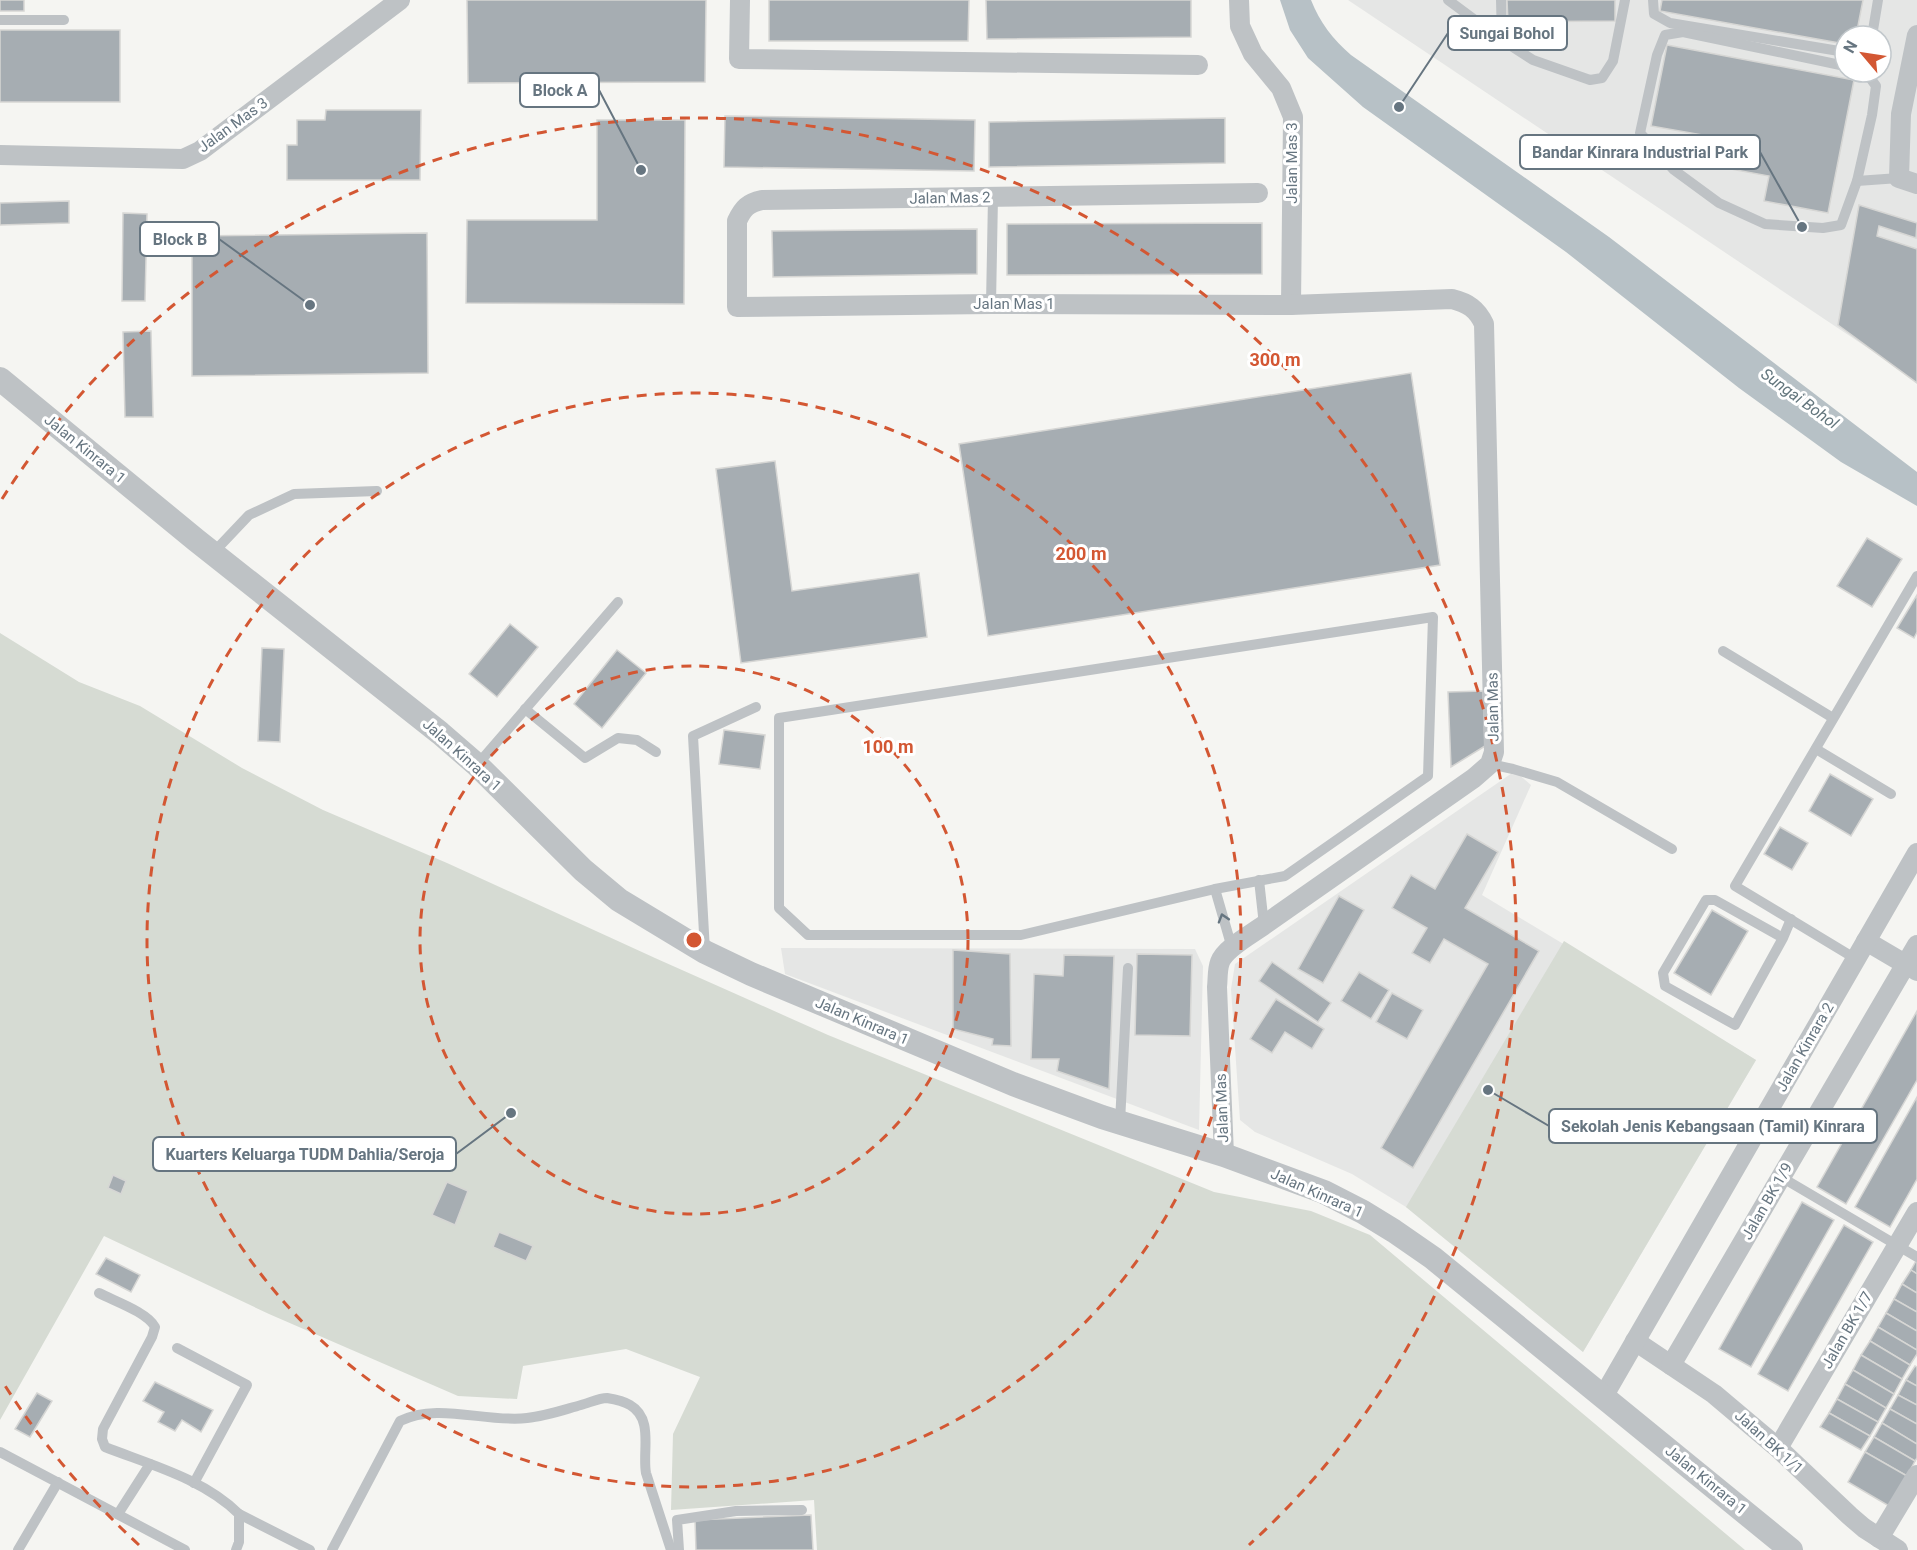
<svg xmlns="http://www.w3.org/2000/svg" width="1917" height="1550" viewBox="0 0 1917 1550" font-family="Roboto,sans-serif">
<rect width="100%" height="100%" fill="#f5f5f2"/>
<g fill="#e5e6e5" fill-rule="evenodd">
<path d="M 1348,0 L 1917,0 L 1917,381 ZM 1845,36 L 1881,36 L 1881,72 L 1845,72 Z"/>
<polygon points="1515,771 1531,785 1482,895 1756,1060 1583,1352 1406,1207 1352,1174 1255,1132 1240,1120 1231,989 1235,964"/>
<polygon points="781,948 1195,949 1203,966 1199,1130 785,974"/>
</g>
<g fill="#d6dbd3">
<polygon points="0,633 79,682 140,706 242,768 323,810 447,863 655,958 828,1035 1214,1192 1311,1211 1370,1235 1745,1550 817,1550 814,1500 671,1510 673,1434 700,1377 626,1349 523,1366 517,1399 458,1396 269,1314 104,1236 0,1420"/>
<polygon points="1564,941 1756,1060 1583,1352 1406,1207"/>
</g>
<path fill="#b7c1c6" d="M 1280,0 L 1311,0 C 1320,23 1333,39 1351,55 L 1609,237 L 1917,472 L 1917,506 L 1841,462 L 1739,388 L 1566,252 L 1363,107 L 1308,58 L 1290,30 Z"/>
<g fill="#a6adb2" stroke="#d6d6d4" stroke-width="1.5">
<rect x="0" y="0" width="24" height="11"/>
<polygon points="467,0 706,0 705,82 468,83"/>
<polygon points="769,0 969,0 968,41 769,41"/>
<polygon points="986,0 1191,0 1191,37 987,39"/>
<polygon points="1507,0 1615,0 1615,21 1508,22"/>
<polygon points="1662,0 1863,0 1856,36 1845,36 1845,44 1660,11"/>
<rect x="0" y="30" width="120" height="72"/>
<polygon points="1667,45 1854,80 1828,213 1764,201 1769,176 1698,163 1703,135 1651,126"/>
<polygon points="326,110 421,110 420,180 287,180 287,145 297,145 297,120 325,120"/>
<polygon points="725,116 975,120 974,171 724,167"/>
<polygon points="1225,118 1225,163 989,167 989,122"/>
<polygon points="597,120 685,120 684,304 466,303 467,220 597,220"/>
<polygon points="69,201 69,223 0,225 0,203"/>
<polygon points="1859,205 1917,223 1916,238 1879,226 1877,236 1917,249 1917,383 1838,325"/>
<polygon points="123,213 147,214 145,301 122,301"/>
<polygon points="1262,223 1262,274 1007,275 1007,224"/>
<polygon points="977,229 977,274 773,277 772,231"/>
<polygon points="427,233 428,373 192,376 192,236"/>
<polygon points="151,331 153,417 125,417 123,332"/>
<polygon points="1411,373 1440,565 988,636 959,444"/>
<polygon points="775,461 792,591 919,573 927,637 741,663 716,469"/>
<polygon points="1867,538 1902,559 1872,607 1837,586"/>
<polygon points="1917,595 1917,632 1914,638 1897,628"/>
<polygon points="510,624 538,647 497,697 469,674"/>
<polygon points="262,648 284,649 280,742 258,741"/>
<polygon points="617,650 646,673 602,728 574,704"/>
<polygon points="1483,691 1485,746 1451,767 1448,692"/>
<polygon points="724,730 765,735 760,769 719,764"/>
<polygon points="1830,774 1873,799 1851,836 1809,811"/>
<polygon points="1780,827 1808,843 1792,870 1764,854"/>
<polygon points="1467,834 1498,852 1465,908 1539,951 1413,1168 1381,1148 1488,964 1444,939 1430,963 1412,953 1427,928 1392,908 1411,875 1435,889"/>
<polygon points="1339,896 1364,910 1323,983 1298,969"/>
<polygon points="1712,910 1748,931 1711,995 1674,973"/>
<polygon points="953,950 1010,954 1011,1046 992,1045 993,1039 953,1029"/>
<polygon points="1137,954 1192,955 1190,1036 1135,1035"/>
<polygon points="1064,955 1114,956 1109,1089 1057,1071 1059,1059 1031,1059 1034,974 1063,976"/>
<polygon points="1272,962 1331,1003 1318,1022 1259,981"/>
<polygon points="1359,972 1389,990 1371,1019 1341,1001"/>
<polygon points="1392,993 1423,1010 1407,1039 1376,1022"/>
<polygon points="1276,999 1324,1029 1312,1049 1285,1032 1272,1053 1250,1039"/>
<polygon points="1917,1011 1917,1080 1846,1204 1817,1187"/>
<polygon points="1917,1097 1917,1179 1890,1227 1855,1207"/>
<polygon points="113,1175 126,1181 121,1194 108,1188"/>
<polygon points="447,1182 468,1191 455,1225 432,1215"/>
<polygon points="1802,1202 1834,1220 1751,1367 1719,1349"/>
<polygon points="1844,1225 1873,1242 1788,1391 1758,1374"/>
<polygon points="499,1232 533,1246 526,1261 493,1247"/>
<polygon points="106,1258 140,1275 131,1292 96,1274"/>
<polygon points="1917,1259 1917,1274 1911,1270"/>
<polygon points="1911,1270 1917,1274 1917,1293 1902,1284"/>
<polygon points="1902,1284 1917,1293 1917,1312 1894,1299"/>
<polygon points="1894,1299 1917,1312 1917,1331 1886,1313"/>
<polygon points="1886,1313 1917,1331 1917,1350 1878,1327"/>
<polygon points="1878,1327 1917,1350 1917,1354 1910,1365 1870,1341"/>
<polygon points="1870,1341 1910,1365 1902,1379 1861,1355"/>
<polygon points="1861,1355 1902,1379 1894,1394 1853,1370"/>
<polygon points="1915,1366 1917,1367 1917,1386 1906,1380"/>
<polygon points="1853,1370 1894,1394 1886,1408 1845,1384"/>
<polygon points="1906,1380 1917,1386 1917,1405 1898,1395"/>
<polygon points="155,1382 213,1410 201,1432 182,1420 175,1431 158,1422 164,1412 143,1401"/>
<polygon points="1845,1384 1886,1408 1878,1422 1837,1399"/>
<polygon points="37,1393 52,1401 30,1437 15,1429"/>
<polygon points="1898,1395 1917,1405 1917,1424 1890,1409"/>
<polygon points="1837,1399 1878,1422 1870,1436 1829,1413"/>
<polygon points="1890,1409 1917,1424 1917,1444 1882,1423"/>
<polygon points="1829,1413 1870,1436 1861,1450 1820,1427"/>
<polygon points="1882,1423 1917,1444 1917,1458 1915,1461 1874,1437"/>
<polygon points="1874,1437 1915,1461 1907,1476 1865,1452"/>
<polygon points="1865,1452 1907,1476 1889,1506 1848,1482"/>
<polygon points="811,1515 813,1550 696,1550 695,1520"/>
</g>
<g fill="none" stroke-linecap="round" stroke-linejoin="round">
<g stroke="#bec2c5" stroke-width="10">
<polyline points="1448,0 1502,40 1533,60 1590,80 1602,78 1613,61 1625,0"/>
<polyline points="1501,0 1502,40"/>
<polyline points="1653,0 1654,14 1670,23 1845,52"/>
<polyline points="0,20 64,20"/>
<polyline points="1872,36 1878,0"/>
<polyline points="1845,66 1683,32 1665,35 1657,55 1640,133 1674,170 1719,203 1765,224 1823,228 1841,225 1857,181 1872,115 1876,86 1866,72"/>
<polyline points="1857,181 1899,178"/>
<polyline points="991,304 993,197"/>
<polyline points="213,553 249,515 294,494 377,491"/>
<polygon points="1433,617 1428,776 1285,876 1215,889 1021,935 808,935 779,908 779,718"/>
<polyline points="1723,651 1833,718"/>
<polyline points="525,709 585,758 618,738 637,740 656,752"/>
<polyline points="1816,749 1891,794"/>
<polyline points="1490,764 1513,769 1557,782 1672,849"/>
<polyline points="477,765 618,602"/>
<polyline points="1259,880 1264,925"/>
<polyline points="1215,889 1232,948"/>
<polyline points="1783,938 1715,900 1706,900 1663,973 1665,986 1735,1025 1783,938 1791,919"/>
<polyline points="705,951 693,736 756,707"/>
<polyline points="1856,959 1735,886 1917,576"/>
<polyline points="1120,1122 1128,968"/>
<polyline points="1781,1177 1917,1257"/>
<path d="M 99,1293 C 114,1301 147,1312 155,1327 L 152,1337 L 103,1429 L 102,1439 L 105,1447 C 151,1465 204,1479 239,1514 L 239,1542 L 236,1550"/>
<polyline points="177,1348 247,1385 194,1483"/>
<polyline points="0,1452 185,1550"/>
<polyline points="118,1514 150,1464"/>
<polyline points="239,1514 310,1550"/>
<polyline points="18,1550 58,1482"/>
<path d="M 332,1550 L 400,1421 C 438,1402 486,1423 527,1418 C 546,1416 563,1410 581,1405 C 589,1403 599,1398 607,1398 C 613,1399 625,1402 630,1405 C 654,1419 642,1451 646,1473 L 671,1550"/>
<polyline points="679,1550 677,1520 736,1511 802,1510"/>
</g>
<g stroke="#bec2c5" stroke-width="20">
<polyline points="740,0 739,59 1198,65"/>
<polyline points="1239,0 1240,26 1253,54 1281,88 1293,117 1291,305"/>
<polyline points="1917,35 1901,114 1899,178 1917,184"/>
<polyline points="0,155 183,159 200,151 225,132 400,0"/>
<polyline points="1866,941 1917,971"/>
<path d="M 1224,1155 L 1217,987 C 1218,979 1217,970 1220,962 C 1225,948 1252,934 1264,925 L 1474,778 L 1490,764 L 1494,752 L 1484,324 C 1477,309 1468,303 1452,299 L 1291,305 L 991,304 L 737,307 L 737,221 C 743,208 748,203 762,200 L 1258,193"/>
<polyline points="1635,1341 1714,1394 1778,1448 1850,1516 1864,1528 1898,1550"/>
<polyline points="1671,1365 1917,945"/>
<polyline points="1603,1397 1917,853"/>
<polyline points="1778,1448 1917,1212"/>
<polyline points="1879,1538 1917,1475"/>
</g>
<polyline stroke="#bec2c5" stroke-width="24" points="0,379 196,540 440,733 477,765 583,870 619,900 705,952 751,974 1013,1084 1102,1117 1224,1155 1324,1192 1363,1212 1394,1231 1433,1258 1791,1550"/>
</g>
<defs><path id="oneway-chevron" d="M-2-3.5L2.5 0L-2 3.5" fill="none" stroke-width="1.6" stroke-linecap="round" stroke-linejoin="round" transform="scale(1.5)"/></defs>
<use stroke="#667580" href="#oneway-chevron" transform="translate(1223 918) rotate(-107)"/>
<g fill="none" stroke="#d35733" stroke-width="3" stroke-dasharray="10 8">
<circle cx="694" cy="940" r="274"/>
<circle cx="694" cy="940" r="547"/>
<path d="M139 1545A821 821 0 0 1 2 1381M2 499A821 821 0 1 1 1249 1545"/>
</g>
<g text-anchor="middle" stroke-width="6" stroke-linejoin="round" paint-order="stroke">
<g font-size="15" fill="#667580" stroke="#fff">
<text transform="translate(233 125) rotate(-36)" y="5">Jalan Mas 3</text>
<text transform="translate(1292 163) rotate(-90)" y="5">Jalan Mas 3</text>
<text transform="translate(950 198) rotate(-1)" y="5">Jalan Mas 2</text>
<text x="1014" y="309">Jalan Mas 1</text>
<text transform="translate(85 449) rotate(39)" y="5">Jalan Kinrara 1</text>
<text transform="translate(1493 707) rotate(-91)" y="5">Jalan Mas</text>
<text transform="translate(462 755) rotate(42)" y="5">Jalan Kinrara 1</text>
<text transform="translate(862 1021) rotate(23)" y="5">Jalan Kinrara 1</text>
<text transform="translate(1805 1047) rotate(-60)" y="5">Jalan Kinrara 2</text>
<text transform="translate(1222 1108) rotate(-92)" y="5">Jalan Mas</text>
<text transform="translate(1317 1193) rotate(24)" y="5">Jalan Kinrara 1</text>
<text transform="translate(1767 1201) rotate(-60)" y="5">Jalan BK 1/9</text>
<text transform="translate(1847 1330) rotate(-60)" y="5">Jalan BK 1/7</text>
<text transform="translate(1769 1442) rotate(42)" y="5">Jalan BK 1/1</text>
<text transform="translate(1706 1480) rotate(39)" y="5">Jalan Kinrara 1</text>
</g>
<g font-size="16" font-style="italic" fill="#63767d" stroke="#fff">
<text transform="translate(1800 398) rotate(36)" y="6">Sungai Bohol</text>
</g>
</g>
<circle cx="694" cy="940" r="9" fill="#d35733" stroke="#fff" stroke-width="3"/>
<g font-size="18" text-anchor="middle" font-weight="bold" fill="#d35733" stroke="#fff" stroke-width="6" stroke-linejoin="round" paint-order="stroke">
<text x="1275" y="366">300 m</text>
<text x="1081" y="560">200 m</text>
<text x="888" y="753">100 m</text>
</g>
<path fill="none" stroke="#667580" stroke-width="2" d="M1399 107L1448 33M641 170L599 90M1802 227L1760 152M310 305L219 239M1488 1090L1549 1126M511 1113L456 1154"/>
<g fill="#667580" stroke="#fff" stroke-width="2">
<circle cx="1399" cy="107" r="6"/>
<circle cx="641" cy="170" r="6"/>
<circle cx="1802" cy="227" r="6"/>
<circle cx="310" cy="305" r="6"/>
<circle cx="1488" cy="1090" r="6"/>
<circle cx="511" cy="1113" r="6"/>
</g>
<g fill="#fff" stroke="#667580" stroke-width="2">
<rect x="1448" y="16" width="119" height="34" rx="6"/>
<rect x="520" y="73" width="79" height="34" rx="6"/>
<rect x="1520" y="135" width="240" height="34" rx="6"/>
<rect x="140" y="222" width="79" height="34" rx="6"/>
<rect x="1549" y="1109" width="328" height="34" rx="6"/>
<rect x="153" y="1137" width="303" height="34" rx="6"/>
</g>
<g font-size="16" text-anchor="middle" font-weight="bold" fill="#667580">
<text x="1507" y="39">Sungai Bohol</text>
<text x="560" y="96">Block A</text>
<text x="1640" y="158">Bandar Kinrara Industrial Park</text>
<text x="180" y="245">Block B</text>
<text x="1713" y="1132">Sekolah Jenis Kebangsaan (Tamil) Kinrara</text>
<text x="305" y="1160">Kuarters Keluarga TUDM Dahlia/Seroja</text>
</g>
<g transform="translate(1863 54) rotate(299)"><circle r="28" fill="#ffffff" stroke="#c2c8cc" stroke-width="1.5"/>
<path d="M0-4.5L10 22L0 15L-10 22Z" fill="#d35733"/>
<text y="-9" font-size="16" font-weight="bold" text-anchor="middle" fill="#667580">N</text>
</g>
</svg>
